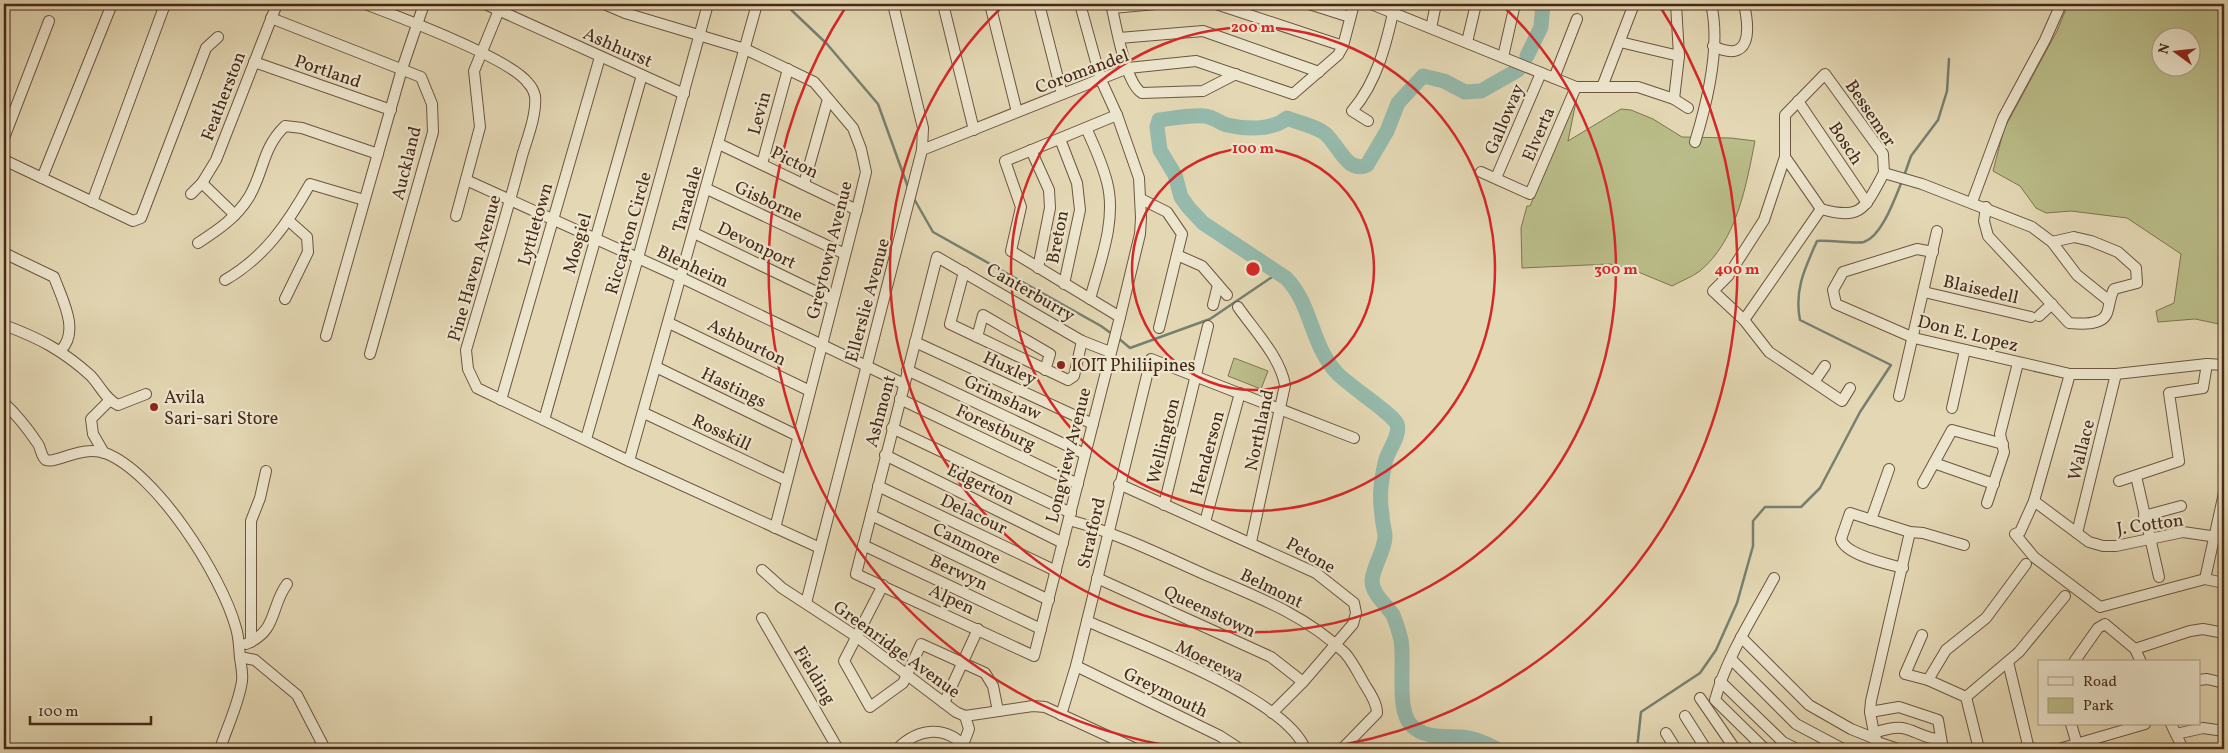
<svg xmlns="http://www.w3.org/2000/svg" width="2228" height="753" viewBox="0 0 2228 753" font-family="Vollkorn,serif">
<rect width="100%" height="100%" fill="#e4d8b4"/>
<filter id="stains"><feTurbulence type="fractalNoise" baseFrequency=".004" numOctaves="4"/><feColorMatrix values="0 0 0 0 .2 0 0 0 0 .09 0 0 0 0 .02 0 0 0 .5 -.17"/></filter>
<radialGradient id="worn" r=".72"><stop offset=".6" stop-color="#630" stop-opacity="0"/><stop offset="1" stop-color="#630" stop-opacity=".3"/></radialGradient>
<g fill="#babd89" stroke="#807350" fill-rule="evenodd">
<path d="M 2068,4 L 2224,4 L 2224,325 L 2195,319 L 2158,322 L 2156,311 L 2174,303 L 2181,254 L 2127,218 L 2071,211 L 2046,213 L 2036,208 L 2020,186 L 1993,171 L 2004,129 L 2057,31 ZM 2160,38 L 2190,38 L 2190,68 L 2160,68 Z"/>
<path d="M 1578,92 L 1568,141 L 1621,109 L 1631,110 L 1653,119 L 1682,137 L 1731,138 L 1755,141 C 1746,186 1737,240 1700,271 C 1692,277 1681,281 1672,286 L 1631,269 L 1610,264 L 1522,268 L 1521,228 L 1527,206 L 1530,206 Z"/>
<polygon points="1234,358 1268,371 1261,389 1228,376"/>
</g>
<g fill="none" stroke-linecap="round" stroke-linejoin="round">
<g stroke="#768071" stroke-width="2.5">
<polyline points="785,4 827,44 878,104 909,190"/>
<polyline points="1904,176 1911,156 1938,120 1947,91 1949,59"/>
<polyline points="913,197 933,232 1101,326 1112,334"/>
<polyline points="1117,337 1130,348 1210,319 1278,273"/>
<path d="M 1637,749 L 1641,712 L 1700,673 L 1716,650 L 1737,603 L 1753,546 L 1753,521 L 1765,507 L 1801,507 L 1820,488 L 1860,412 L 1891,365 L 1800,320 C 1794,290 1805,268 1817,241 C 1830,240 1856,244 1864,242 C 1882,236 1895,198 1902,181"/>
</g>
<g stroke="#95baac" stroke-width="15">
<polyline points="1527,56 1541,27 1543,4"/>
<path d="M 1497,749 C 1486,743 1474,738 1461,737 C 1444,736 1425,739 1411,725 C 1396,710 1405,661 1401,640 C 1399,632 1396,622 1393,615 C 1386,604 1372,594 1372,581 C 1373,566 1384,553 1385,537 C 1385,530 1382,522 1382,515 C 1379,496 1381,481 1385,463 C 1387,450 1401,437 1397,424 C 1392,413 1349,386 1337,373 C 1311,346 1312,304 1286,278 L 1203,223 L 1189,208 L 1181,197 L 1175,175 L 1160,150 L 1157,127 L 1159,120 C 1174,118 1190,115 1205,116 C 1214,117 1219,123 1227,125 C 1244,129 1272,131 1287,118 C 1299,123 1312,125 1323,132 C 1336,139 1346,175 1367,165 L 1387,131 L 1398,103 L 1423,76 L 1444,81 L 1465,92 L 1481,91 L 1518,70"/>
</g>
<defs>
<g id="minor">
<path d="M 365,4 C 397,16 511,59 528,83 C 531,86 534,92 535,96 C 537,114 527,139 522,156 C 505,221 485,285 466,350 L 468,369 L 477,388 L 629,461 L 820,548"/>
<polyline points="485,4 684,94"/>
<polyline points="604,4 625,13 745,49 814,82 853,128 861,149 866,172 859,201 775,528"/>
<polyline points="943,4 974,130"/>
<polyline points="990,4 1017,112"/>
<polyline points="1039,4 1062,94"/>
<polyline points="1080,4 1101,80 1117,115 1139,178 1141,218 1140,234 1120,317 1034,656 856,574 937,257 1082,341 1110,352"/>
<path d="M 1111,4 C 1116,24 1125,83 1142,93 L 1203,91 L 1236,74"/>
<polyline points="1216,4 1343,46"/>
<polyline points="1309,4 1350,17"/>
<polyline points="1371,4 1576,87 1638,87 1674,99 1688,108"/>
<polyline points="1112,8 1156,4"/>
<polyline points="271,18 421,77 432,104 433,132 370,354"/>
<polyline points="1431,28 1436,4"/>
<polyline points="1119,38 1203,31 1319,72"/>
<polyline points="1467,42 1476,4"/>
<polyline points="1620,42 1679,56"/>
<path d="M 1713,46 C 1751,64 1750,31 1744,4"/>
<polyline points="1503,57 1515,4"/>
<polyline points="254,62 391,110"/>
<polyline points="1554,78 1577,19"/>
<polyline points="1602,87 1634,4"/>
<polyline points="1674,99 1679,56 1676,4"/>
<polyline points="1798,101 1867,203"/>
<polyline points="1117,115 1005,161 1021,207 1011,251 1120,317"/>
<path d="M 1368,121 L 1352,111 C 1378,81 1387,41 1395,4"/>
<path d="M 1086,128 C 1094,145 1102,163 1107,182 C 1117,220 1100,262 1090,299"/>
<polyline points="4,138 49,21"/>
<polyline points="1060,139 1077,183 1080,210 1064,284"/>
<path d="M 1695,142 C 1707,103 1721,45 1711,4"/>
<polyline points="719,144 857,210"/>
<polyline points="922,150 1128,68 1196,61 1293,94 1338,55 1343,46 1354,4"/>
<polyline points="1031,150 1049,190 1050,208 1038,268"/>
<path d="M 1785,157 L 1821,209 C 1863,221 1865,207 1884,173"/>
<polyline points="4,160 133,221 141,218 206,48 218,37"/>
<polyline points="762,164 788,69"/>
<polyline points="1481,172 1530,194 1576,87"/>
<polyline points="1884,173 1922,184 2032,227 2052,242 2077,275 2108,300"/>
<polyline points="42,178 112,4"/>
<polyline points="1496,178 1541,73"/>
<polyline points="466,180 682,278 904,384"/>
<polyline points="202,183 235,215"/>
<polyline points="804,184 828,99"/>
<polyline points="707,189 845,254"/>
<polyline points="191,194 202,183 216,160 277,4"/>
<polyline points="1141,199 1167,212 1182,234 1159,328"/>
<polyline points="92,202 164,7 168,4"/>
<polyline points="1972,202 2003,118 2045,40 2061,4"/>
<path d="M 1986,207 L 1984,221 L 1988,236 L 2069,323 C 2080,324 2102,326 2107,313 C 2110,305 2109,299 2114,289 L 2137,283 L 2136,268 L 2118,252 L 2091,241 L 2074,237 L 2052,242"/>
<polyline points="456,216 480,127 474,71 499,10"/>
<polyline points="694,233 833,300"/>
<path d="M 198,243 C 218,230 236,218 249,197 C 264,172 262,148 285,126 L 302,128 L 378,154"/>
<polyline points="1933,252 1917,249 1843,272 1833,290 1836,304 1914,338 2070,374 2116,374 2207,364 2224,365"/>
<path d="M 4,253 L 54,277 C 62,299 80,331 61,350"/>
<polyline points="1177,255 1202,266 1227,295"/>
<polyline points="964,272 950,324 1068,380 1074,376 1082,341"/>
<path d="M 225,280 C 265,257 288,223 310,184 L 364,200"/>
<polyline points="1924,292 2031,317"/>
<polyline points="285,299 308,252 307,237 289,221"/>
<polyline points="1213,305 1218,285"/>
<path d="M 1238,307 C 1254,330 1280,357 1285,385 L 1251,542"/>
<polyline points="2039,316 2052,304"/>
<polyline points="1744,320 1821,209"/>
<polyline points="669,323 810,391"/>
<path d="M 4,325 C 39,338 62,350 90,375 C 100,385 105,399 118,405 L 146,394"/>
<polyline points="326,336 402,69 424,4"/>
<polyline points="977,337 983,315 1050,354 1045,370"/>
<polyline points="915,342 1093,424"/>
<polyline points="656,367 798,436"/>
<polyline points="907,370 1085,454"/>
<polyline points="2070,374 2034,501 2020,532 2015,534 2034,557 2100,607 2205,579 2224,583"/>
<polyline points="1814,382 1825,366"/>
<polyline points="1850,388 1842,401 1769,352 1744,320 1713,291 1728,276 1764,220 1785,157 1785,115 1825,74 1883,154 1884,173"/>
<polyline points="1899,396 1937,231"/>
<polyline points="900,399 1078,484"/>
<polyline points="501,400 600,57"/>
<path d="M 4,403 C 17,415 28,429 38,444 C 41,448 41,457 46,460 C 55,464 82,445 105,453 C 156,472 222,576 236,628 C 239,637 239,648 240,658 C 241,665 243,674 242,681 C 239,703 227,727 220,749"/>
<polyline points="1952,408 1965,350"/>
<polyline points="644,413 786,480"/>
<polyline points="544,420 642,75"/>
<polyline points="892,428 1071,513"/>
<polyline points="586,439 638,258 708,4"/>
<polyline points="104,453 93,434 91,419 109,401"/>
<polyline points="885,455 1063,543"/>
<polyline points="629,461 757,4"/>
<polyline points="1934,463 1994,484"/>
<polyline points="2136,476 2159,577"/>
<polyline points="2119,481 2179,461 2169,393 2203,388 2207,364"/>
<polyline points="1923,483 1952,430 2003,444"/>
<polyline points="1119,484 1316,573 1354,603 1356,613 1353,624 1303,682 1272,713"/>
<polyline points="878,486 1056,571"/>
<polyline points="2034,501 2089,542 2103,546 2116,546 2183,532 2224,538"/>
<polyline points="1987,503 2004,452 2000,434 2018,363"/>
<polyline points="1164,505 1208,326"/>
<polyline points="871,515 1049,600"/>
<polyline points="2144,516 2181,506"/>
<path d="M 1069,520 C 1117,533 1161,555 1206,575 C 1255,596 1306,615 1345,653 C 1353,662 1359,675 1365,685 C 1370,693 1377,703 1377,713 L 1342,749"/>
<polyline points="1871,520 1889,469"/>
<polyline points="1205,522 1240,393"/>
<polyline points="2077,533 2116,374"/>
<polyline points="863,545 1041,629"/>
<path d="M 1903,568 C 1888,564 1845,555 1841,539 L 1850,513 L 1910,532 L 1923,533 L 1964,545"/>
<polyline points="762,570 782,588 857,637 956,712 965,716 1033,706 1045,707 1136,749"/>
<polyline points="1097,578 1271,657 1303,682"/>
<polyline points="2205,579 2224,493"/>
<polyline points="883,585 844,661 870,707 903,683 921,644 985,673 993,686 998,711"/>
<polyline points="806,603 922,150 923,128 893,4"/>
<polyline points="762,618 838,749"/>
<path d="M 1087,621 C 1136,643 1287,699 1305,749"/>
<polyline points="1922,635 1905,674 1928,680 1966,697 1979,749"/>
<polyline points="1741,637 1809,705 1851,729 1876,739"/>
<polyline points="251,642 251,521 260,498 266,471"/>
<path d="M 246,644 C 278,631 270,607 287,584"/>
<polyline points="2135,649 2190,631 2203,629 2224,633"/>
<polyline points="240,657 255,660 297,695 325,749"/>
<polyline points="1731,659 1796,724 1843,749"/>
<polyline points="2008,662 2029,749"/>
<polyline points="2074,662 2098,628 2105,624 2135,649 2141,662"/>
<polyline points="1076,666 1220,736 1240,749"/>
<polyline points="1928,680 1946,650 1986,618 2026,564"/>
<polyline points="2199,680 2207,679 2224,683"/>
<polyline points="1720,681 1783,742 1797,749"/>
<polyline points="1966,697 2019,652 2065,596"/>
<polyline points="1700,698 1735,749"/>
<polyline points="944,703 978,629"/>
<polyline points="1870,712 1899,707 1938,720 1943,749"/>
<polyline points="1061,715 1076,666 1151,359 1354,438"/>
<polyline points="1685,716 1706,749"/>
<polyline points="2071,724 2077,744"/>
<polyline points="2171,724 2183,749"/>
<polyline points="1666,733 1676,749"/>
<path d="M 1874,733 C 1883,730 1893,727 1902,728 C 1915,730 1927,740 1941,739"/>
<polyline points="2176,734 2203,728 2224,731"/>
<polyline points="1877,742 1898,749"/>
<polyline points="963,745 969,729 965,716"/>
<path d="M 897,749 C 918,728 946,724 967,749"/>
<path d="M 1765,749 L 1715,700 C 1727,656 1753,617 1774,578"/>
<polyline points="1877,749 1870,712 1871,701 1910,532"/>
<polyline points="2059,749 2145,724"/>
</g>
</defs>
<use href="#minor" stroke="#6e553f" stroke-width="12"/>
<use href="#minor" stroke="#ede6ce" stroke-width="10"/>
</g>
<g fill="none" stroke="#d62828" stroke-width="2.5">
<circle cx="1253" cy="269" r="121"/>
<circle cx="1253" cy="269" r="242"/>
<path d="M1503 6A363 363 0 1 1 1003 6"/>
<path d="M1190 749A484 484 0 0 1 847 5M1659 5A484 484 0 0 1 1316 749"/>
</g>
<g fill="#8f2418" stroke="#ede6ce" stroke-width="2">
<circle cx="1061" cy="365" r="5"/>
<circle cx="154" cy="407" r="5"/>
</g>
<g text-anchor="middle" stroke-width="4.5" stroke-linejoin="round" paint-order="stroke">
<g font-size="18" fill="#472918" stroke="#ede6ce">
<text transform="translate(618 47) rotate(24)" y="6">Ashhurst</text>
<text transform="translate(328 71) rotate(19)" y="6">Portland</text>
<text transform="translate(1082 71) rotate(-20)" y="6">Coromandel</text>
<text transform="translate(223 96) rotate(-69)" y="6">Featherston</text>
<text transform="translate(759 113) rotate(-75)" y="6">Levin</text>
<text transform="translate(1871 113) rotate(56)" y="6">Bessemer</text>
<text transform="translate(1504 119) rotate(-67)" y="6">Galloway</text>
<text transform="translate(1538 134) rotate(-67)" y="6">Elverta</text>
<text transform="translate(1846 143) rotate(57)" y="6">Bosch</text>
<text transform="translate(795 162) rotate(26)" y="6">Picton</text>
<text transform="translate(406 163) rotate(-76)" y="6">Auckland</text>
<text transform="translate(687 199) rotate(-74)" y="6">Taradale</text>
<text transform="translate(769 201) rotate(25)" y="6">Gisborne</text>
<text transform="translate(535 224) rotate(-74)" y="6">Lyttletown</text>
<text transform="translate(628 233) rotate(-74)" y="6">Riccarton Circle</text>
<text transform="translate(1057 237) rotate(-79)" y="6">Breton</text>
<text transform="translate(577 243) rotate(-74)" y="6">Mosgiel</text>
<text transform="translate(757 245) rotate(26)" y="6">Devonport</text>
<text transform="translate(829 250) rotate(-76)" y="6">Greytown Avenue</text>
<text transform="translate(693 266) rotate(25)" y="6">Blenheim</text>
<text transform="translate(474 268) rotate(-74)" y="6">Pine Haven Avenue</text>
<text transform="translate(1981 289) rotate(13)" y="6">Blaisedell</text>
<text transform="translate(1031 292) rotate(30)" y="6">Canterburry</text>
<text transform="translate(867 300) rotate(-75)" y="6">Ellerslie Avenue</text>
<text transform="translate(1968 333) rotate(14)" y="6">Don E. Lopez</text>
<text transform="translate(747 342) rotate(26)" y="6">Ashburton</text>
<text transform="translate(1010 368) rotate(25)" y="6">Huxley</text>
<text transform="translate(734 387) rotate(26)" y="6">Hastings</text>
<text transform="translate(1003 397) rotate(25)" y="6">Grimshaw</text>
<text transform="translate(880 411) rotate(-75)" y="6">Ashmont</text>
<text transform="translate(996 427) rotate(25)" y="6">Forestburg</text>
<text transform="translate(1259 430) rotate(-78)" y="6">Northland</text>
<text transform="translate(722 432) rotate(25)" y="6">Rosskill</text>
<text transform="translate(1163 441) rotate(-76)" y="6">Wellington</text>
<text transform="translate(2081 450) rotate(-76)" y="6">Wallace</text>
<text transform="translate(1207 453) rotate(-75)" y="6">Henderson</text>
<text transform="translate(1068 455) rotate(-76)" y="6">Longview Avenue</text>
<text transform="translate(981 484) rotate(26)" y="6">Edgerton</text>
<text transform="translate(974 514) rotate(25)" y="6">Delacour</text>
<text transform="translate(2150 524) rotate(-8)" y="6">J. Cotton</text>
<text transform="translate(1091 533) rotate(-77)" y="6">Stratford</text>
<text transform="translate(967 543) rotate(26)" y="6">Canmore</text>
<text transform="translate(1311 555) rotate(30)" y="6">Petone</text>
<text transform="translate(959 572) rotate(25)" y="6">Berwyn</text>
<text transform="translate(1272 588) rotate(26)" y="6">Belmont</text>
<text transform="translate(952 599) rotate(25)" y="6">Alpen</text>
<text transform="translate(1210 611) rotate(25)" y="6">Queenstown</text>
<text transform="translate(897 649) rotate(36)" y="6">Greenridge Avenue</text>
<text transform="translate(1210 661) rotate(26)" y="6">Moerewa</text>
<text transform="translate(815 675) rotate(59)" y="6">Fielding</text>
<text transform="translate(1166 692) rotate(26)" y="6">Greymouth</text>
</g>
<g font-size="18" fill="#472918" stroke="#ede6ce" text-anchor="start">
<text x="1071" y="371">IOIT Philiipines</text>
<text x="164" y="403">Avila<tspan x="164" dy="21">Sari-sari Store</tspan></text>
</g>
</g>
<circle cx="1253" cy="269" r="8" fill="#d62828" stroke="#ede6ce" stroke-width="2.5"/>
<g font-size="15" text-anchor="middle" font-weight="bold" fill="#d62828" stroke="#ede6ce" stroke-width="4.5" stroke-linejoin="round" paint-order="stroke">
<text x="1253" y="32">200 m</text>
<text x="1253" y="153">100 m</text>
<text x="1616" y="274">300 m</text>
<text x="1737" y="274">400 m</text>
</g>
<rect width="2228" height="753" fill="none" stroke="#e4d8b4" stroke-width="20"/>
<rect x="5" y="5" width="2218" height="743" fill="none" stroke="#472918" stroke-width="2.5"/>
<rect x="10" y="10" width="2208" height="733" fill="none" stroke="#472918"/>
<rect x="2038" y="660" width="162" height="65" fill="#ede6ce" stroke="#ab9a85"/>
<rect x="2048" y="677" width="25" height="8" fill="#ede6ce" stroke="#ab9a85"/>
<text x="2083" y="686" font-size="15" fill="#472918">Road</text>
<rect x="2048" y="698" width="25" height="15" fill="#babd89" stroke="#ab9a85"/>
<text x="2083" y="710" font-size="15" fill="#472918">Park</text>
<g transform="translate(2176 52) rotate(285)"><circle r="24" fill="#ede6ce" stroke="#ab9a85"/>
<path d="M0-4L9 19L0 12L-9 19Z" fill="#8f2418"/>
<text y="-8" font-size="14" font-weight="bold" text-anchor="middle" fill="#472918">N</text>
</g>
<path d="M30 716v8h121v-8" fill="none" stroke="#472918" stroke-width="2.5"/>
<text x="38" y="716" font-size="15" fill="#472918" stroke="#ede6ce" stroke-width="4" paint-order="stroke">100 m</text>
<rect width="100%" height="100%" filter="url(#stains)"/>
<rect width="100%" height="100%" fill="url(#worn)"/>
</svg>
